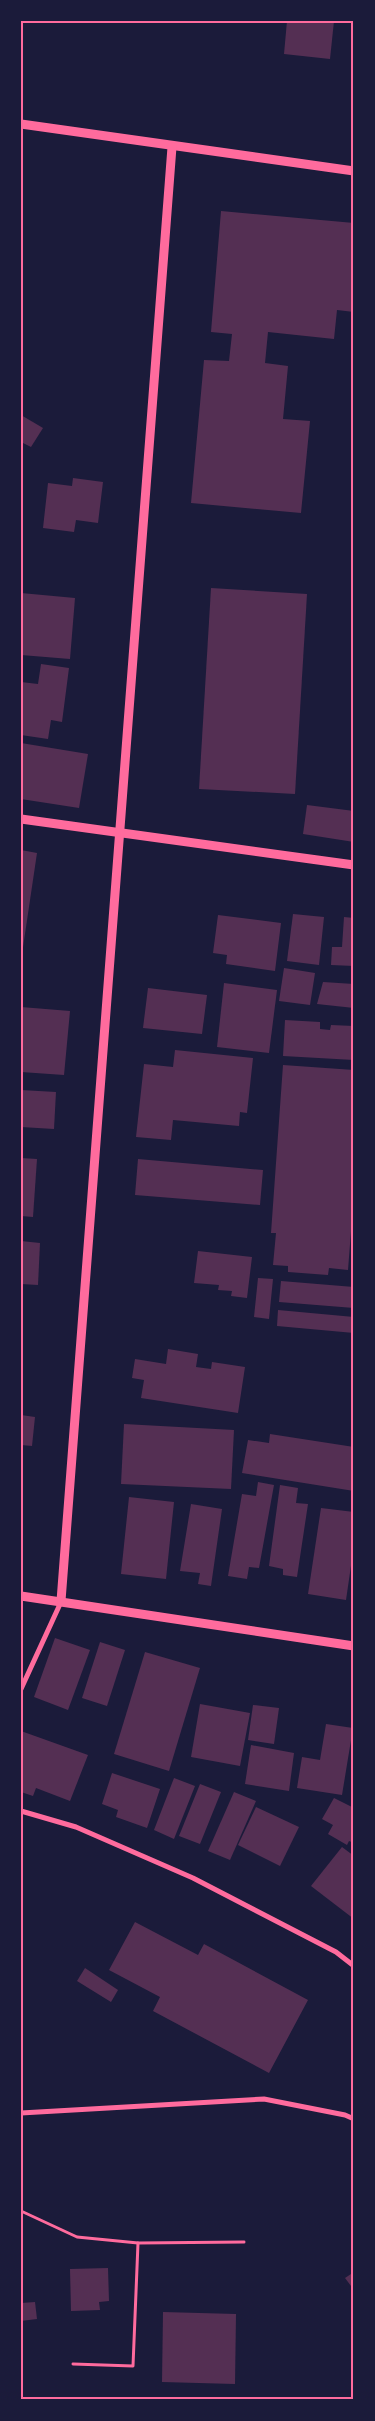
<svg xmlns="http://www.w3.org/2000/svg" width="375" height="2421" viewBox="0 0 375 2421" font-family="'DejaVu Sans',sans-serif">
<rect width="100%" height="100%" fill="#1b1b3a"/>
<g fill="#542f53">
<polygon points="287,21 334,21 330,59 284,54"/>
<polygon points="221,211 354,223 354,312 337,310 334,339 268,332 265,363 288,366 283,419 310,421 301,513 191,503 204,360 229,361 232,334 211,332"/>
<polygon points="21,415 43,428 31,447 21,442"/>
<polygon points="73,478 103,482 98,523 76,520 74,532 43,528 48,483 72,486"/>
<polygon points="211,588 307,594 295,794 199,789"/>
<polygon points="21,593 75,598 70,659 21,655"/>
<polygon points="41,664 69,668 62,722 51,720 48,739 21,735 21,682 38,684"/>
<polygon points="21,743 88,754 79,808 21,799"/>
<polygon points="307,805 354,811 354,842 303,834"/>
<polygon points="21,850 37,853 22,954 21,954"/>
<polygon points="293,914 324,917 319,965 287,961"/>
<polygon points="218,915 281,923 275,971 226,964 227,955 213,953"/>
<polygon points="344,917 354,918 354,966 331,965 332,947 342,947"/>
<polygon points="284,968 315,973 310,1005 279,1001"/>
<polygon points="323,982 354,984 354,1008 317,1004"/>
<polygon points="224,983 277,990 269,1053 217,1047"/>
<polygon points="148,988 207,995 202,1034 143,1028"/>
<polygon points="21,1007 70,1011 64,1075 21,1072"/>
<polygon points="285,1020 320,1022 320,1029 330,1030 331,1025 354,1026 354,1060 283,1056"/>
<polygon points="175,1050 253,1058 247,1113 240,1112 239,1126 173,1120 171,1140 136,1137 144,1064 173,1067"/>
<polygon points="283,1065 354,1070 354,1193 348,1270 329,1268 328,1275 288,1272 288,1266 273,1265 276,1233 271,1233"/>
<polygon points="21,1090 56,1092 54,1129 21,1127"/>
<polygon points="21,1158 37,1159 33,1217 21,1216"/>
<polygon points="138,1159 263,1170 260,1205 135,1195"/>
<polygon points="21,1241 40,1243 38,1285 21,1284"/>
<polygon points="198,1251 252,1257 247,1298 231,1296 232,1291 218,1290 219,1285 194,1283"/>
<polygon points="258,1278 273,1279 269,1319 254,1317"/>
<polygon points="281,1281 354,1287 354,1308 279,1302"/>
<polygon points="278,1310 354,1317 354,1333 277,1326"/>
<polygon points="168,1349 198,1354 196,1367 211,1369 212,1362 245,1367 238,1413 141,1398 144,1380 132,1378 135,1359 166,1364"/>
<polygon points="21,1415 35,1417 32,1446 21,1445"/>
<polygon points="124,1424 234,1430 231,1489 121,1484"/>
<polygon points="270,1434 354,1447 354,1491 242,1473 248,1440 269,1443"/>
<polygon points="258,1482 274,1485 259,1568 249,1567 247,1579 228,1576 242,1494 256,1496"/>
<polygon points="280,1485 298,1488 296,1503 308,1504 297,1577 283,1575 283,1569 269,1566"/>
<polygon points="129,1497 174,1502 166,1579 121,1574"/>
<polygon points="191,1504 222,1509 211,1586 198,1584 200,1573 180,1571"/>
<polygon points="321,1508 354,1512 354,1545 346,1600 308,1594"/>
<polygon points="55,1638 90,1650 68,1710 34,1697"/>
<polygon points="100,1642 125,1650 107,1706 82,1698"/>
<polygon points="145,1652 200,1668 169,1771 114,1754"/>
<polygon points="200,1704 250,1713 240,1766 191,1757"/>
<polygon points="253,1705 279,1708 274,1744 248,1740"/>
<polygon points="326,1724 353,1728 342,1795 297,1788 302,1757 320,1760"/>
<polygon points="21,1731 88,1755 70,1801 36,1788 33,1796 21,1792"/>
<polygon points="251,1745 294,1753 289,1791 245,1784"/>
<polygon points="112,1773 160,1789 147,1828 116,1817 118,1810 102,1804"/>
<polygon points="174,1778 195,1786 174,1839 154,1830"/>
<polygon points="200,1784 221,1792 200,1844 179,1836"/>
<polygon points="234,1792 256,1801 230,1860 208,1851"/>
<polygon points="334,1798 354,1808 354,1843 349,1841 347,1845 328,1834 333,1825 322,1819"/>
<polygon points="256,1807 299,1827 280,1866 238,1845"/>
<polygon points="342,1847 354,1856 354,1919 311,1886"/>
<polygon points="135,1922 198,1955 204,1944 308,2000 269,2073 153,2011 160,1997 109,1970"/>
<polygon points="85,1968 118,1990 111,2002 77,1981"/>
<polygon points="108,2268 109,2301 99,2302 100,2310 71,2311 70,2269"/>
<polygon points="354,2272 354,2290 345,2278"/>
<polygon points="35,2302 37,2319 21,2321 21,2303"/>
<polygon points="163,2312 236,2314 235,2384 162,2382"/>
</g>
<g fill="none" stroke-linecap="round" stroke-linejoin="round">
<g stroke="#ff6b9d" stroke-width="3">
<polyline points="21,2211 77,2237 138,2243 244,2242"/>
<polyline points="73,2364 133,2366 138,2243"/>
</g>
<g stroke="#ff6b9d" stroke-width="5">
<polyline points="21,1689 61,1602"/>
<polyline points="21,1811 76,1827 193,1878 336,1952 354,1966"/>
<polyline points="21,2113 264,2099 345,2115 354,2119"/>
</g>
<g stroke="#ff6b9d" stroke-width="9">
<polyline points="21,124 354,171"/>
<polyline points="21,819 354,865"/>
<polyline points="21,1596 354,1646"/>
<polyline points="61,1601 172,147"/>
</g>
</g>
<rect width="375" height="2421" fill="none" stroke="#1b1b3a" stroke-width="45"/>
<rect x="22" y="22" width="330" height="2376" fill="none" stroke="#ff6b9d" stroke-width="2"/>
</svg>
